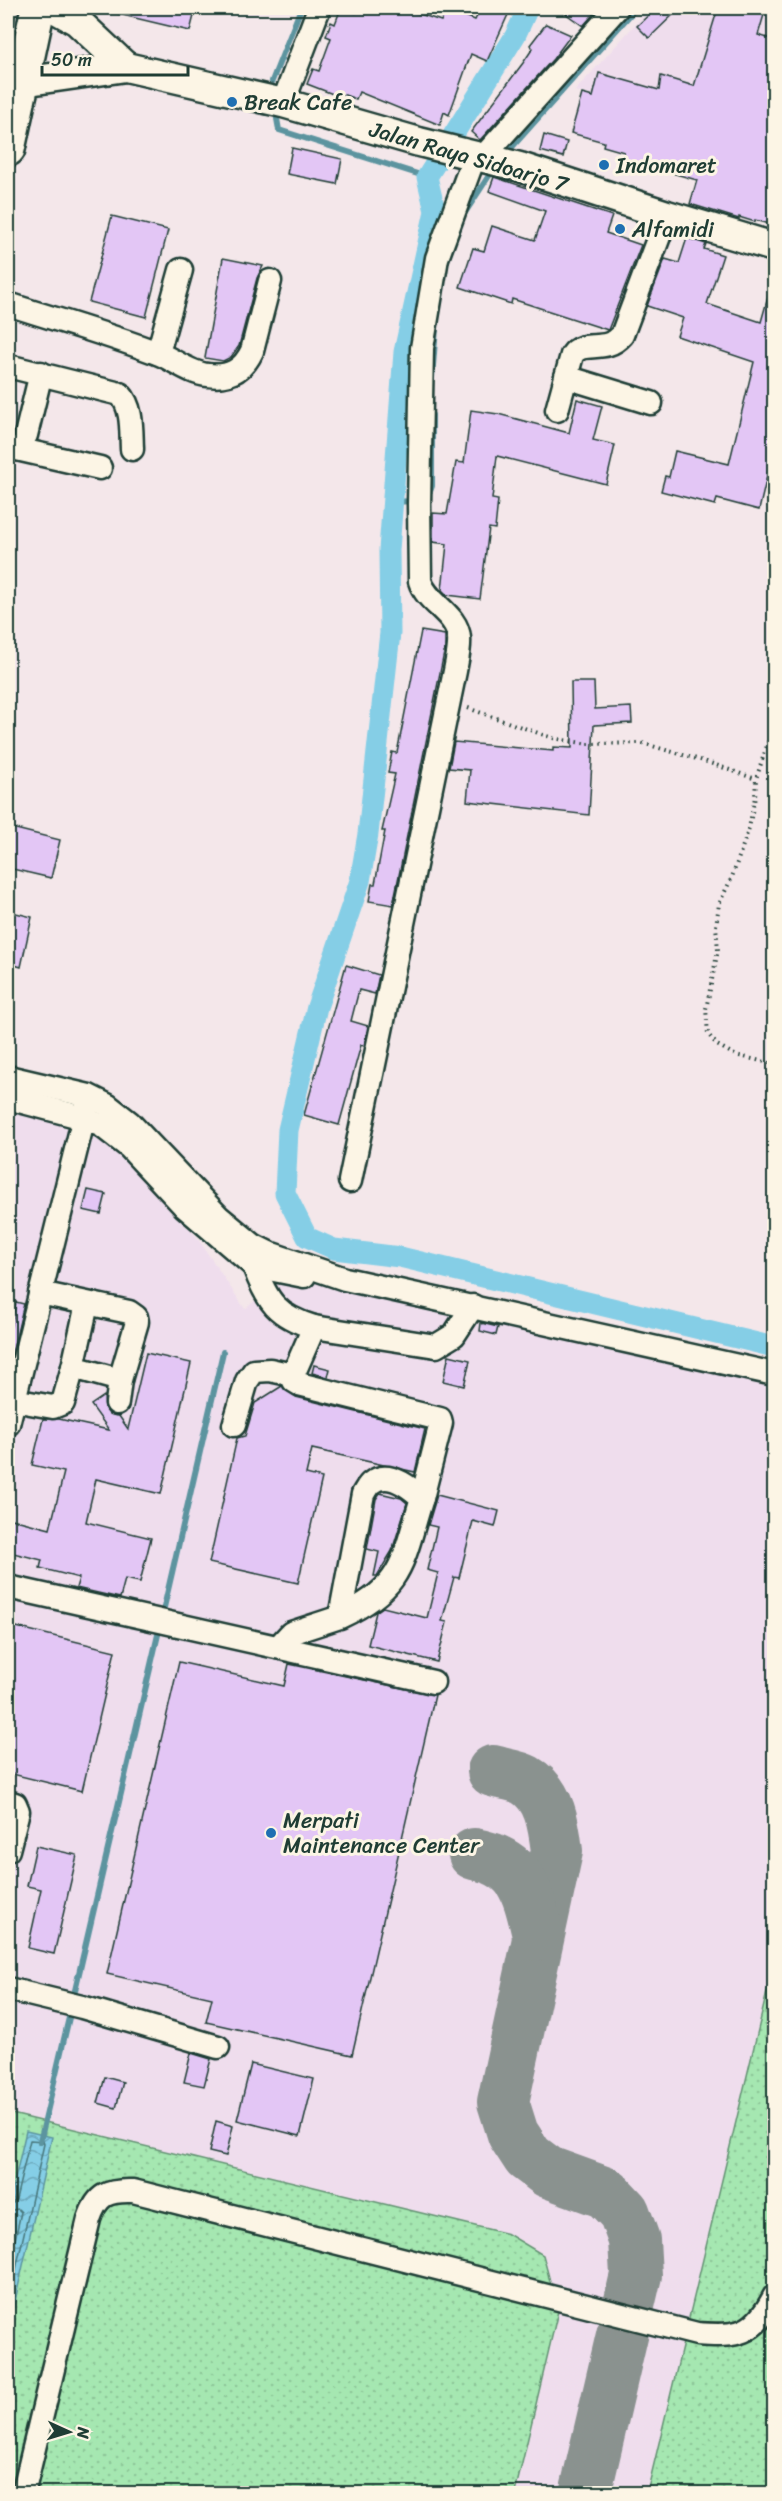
<svg xmlns="http://www.w3.org/2000/svg" width="782" height="2501" viewBox="0 0 782 2501" font-family="Sriracha,sans-serif">
<defs>
<pattern id="grass-dots" width="8" height="8" patternUnits="userSpaceOnUse" patternTransform="scale(1.5)"><rect width="8" height="8" fill="#a5e7b1"/><path d="M2 2h.1M6 6h.1" fill="none" stroke="#8ec799" stroke-width="1.8" stroke-linecap="round"/></pattern>
<pattern id="water-waves" width="16" height="10" patternUnits="userSpaceOnUse" patternTransform="scale(1.5)"><rect width="16" height="10" fill="#85cee6"/><path d="M0 5q4-4 8 0t8 0" fill="none" stroke="#6ca8bb"/></pattern>
</defs>
<rect width="100%" height="100%" fill="#f4e7ea"/>
<filter id="ink" filterUnits="userSpaceOnUse"><feTurbulence type="fractalNoise" baseFrequency=".0167" numOctaves="2"/><feDisplacementMap in="SourceGraphic" scale="12" xChannelSelector="R" yChannelSelector="G"/><feConvolveMatrix kernelMatrix="1 2 1 2 8 2 1 2 1" color-interpolation-filters="sRGB"/></filter>
<g filter="url(#ink)">
<g fill="#efdded">
<polygon points="650,8 774,8 774,81 736,70 717,132 575,91"/>
<polygon points="8,1103 83,1122 133,1158 198,1239 245,1309 285,1276 774,1386 774,2493 8,2493"/>
</g>
<g fill="url(#grass-dots)" stroke="#629272" stroke-width="1.5">
<polygon points="774,1963 774,2493 647,2493"/>
<polygon points="8,2113 508,2234 543,2255 558,2311 515,2493 8,2494"/>
</g>
<polygon fill="url(#water-waves)" stroke="#5c949f" stroke-width="1.5" points="26,2131 52,2137 8,2332 8,2209"/>
<g fill="none" stroke-linecap="round" stroke-linejoin="round">
<g stroke="#48777b" stroke-width="1.5">
<polyline points="8,2204 13,2203 16,2199 30,2140 43,2141 44,2144 8,2305"/>
<polyline points="8,2211 18,2209 21,2212 8,2271"/>
</g>
<g stroke="#5c949f" stroke-width="6">
<polyline points="272,81 301,8"/>
<polyline points="277,119 279,130 427,177"/>
<polyline points="505,155 636,8"/>
<polyline points="464,214 494,168"/>
<polyline points="432,378 436,328"/>
<polyline points="428,497 432,486 432,415"/>
<polyline points="393,502 414,501"/>
<polyline points="162,1616 223,1352"/>
<polyline points="73,1999 160,1626"/>
<polyline points="40,2142 71,2009"/>
</g>
<polyline stroke="#85cee6" stroke-width="21" points="528,8 515,36 427,177 435,211 404,352 389,550 390,633 368,834 360,881 317,1007 288,1130 285,1193 307,1237 334,1249 400,1257 774,1347"/>
<g stroke="#8a928f" stroke-width="52">
<path d="M 493,1771 C 502,1774 516,1775 525,1780 C 550,1794 554,1826 557,1851 L 503,2102 L 513,2134 L 528,2157 L 548,2172 L 606,2193 L 624,2212 L 634,2240 L 636,2275 L 585,2494"/>
<path d="M 474,1854 C 523,1862 528,1893 538,1935"/>
</g>
</g>
<g fill="#e3c6f5" stroke="#1f3d34" stroke-width="1.5">
<polygon points="119,8 196,8 190,31 118,14"/>
<polygon points="341,8 356,13 358,8 402,8 441,21 446,8 475,20 481,8 511,8 487,61 471,54 449,115 444,112 440,125 359,92 356,99 339,93 338,96 307,84 313,69 319,71 331,38 326,36 331,22 335,24"/>
<polygon points="558,8 599,8 583,26"/>
<polygon points="656,8 680,8 649,38 637,26"/>
<polygon points="718,8 766,8 758,35 774,40 774,209 770,224 755,220 755,222 739,217 739,219 690,204 697,180 622,159 624,152 603,146 604,142 571,133 582,94 593,97 599,73 659,90 661,76 694,86"/>
<polygon points="546,24 571,35 553,59 480,140 471,132 523,63 533,48 530,45"/>
<polygon points="544,135 567,142 563,157 540,151"/>
<polygon points="292,148 342,159 337,184 287,174"/>
<polygon points="494,177 612,216 606,233 641,245 608,330 512,299 511,304 460,287 473,248 484,251 492,226 535,240 545,211 489,191"/>
<polygon points="112,216 168,230 146,317 89,302"/>
<polygon points="687,238 706,244 704,249 723,255 707,304 761,322 770,290 774,291 774,447 759,510 717,499 715,505 661,491 665,476 669,477 675,451 729,464 754,362 677,336 683,318 647,306 665,259 679,263"/>
<polygon points="223,258 263,266 257,278 239,346 231,357 223,361 205,358"/>
<polygon points="577,399 602,406 593,440 615,445 606,484 497,456 492,499 498,500 495,529 489,528 480,599 447,595 442,590 447,544 433,542 433,513 447,514 456,462 464,463 471,410 498,414 569,433"/>
<polygon points="421,631 445,635 445,648 393,905 369,901 372,884 375,884 385,831 382,831 395,774 388,773 392,752 397,753"/>
<polygon points="571,682 594,682 595,709 631,707 632,723 594,725 589,815 467,801 470,770 449,768 454,742 553,751 553,747 572,748"/>
<polygon points="8,827 60,840 51,878 8,868"/>
<polygon points="8,911 32,917 21,967 8,963"/>
<polygon points="346,965 379,975 375,994 359,990 351,1021 368,1026 364,1046 361,1045 339,1125 304,1115"/>
<polygon points="88,1190 106,1194 101,1214 83,1210"/>
<polygon points="16,1302 24,1304 8,1370 8,1338"/>
<polygon points="481,1323 498,1327 496,1335 480,1331"/>
<polygon points="146,1353 191,1363 161,1494 96,1479 86,1522 151,1538 140,1582 125,1579 120,1598 76,1588 79,1578 40,1568 42,1560 9,1552 11,1541 8,1540 8,1518 50,1529 64,1472 32,1465 43,1419 59,1419 109,1430 91,1405 104,1396 105,1409 109,1414 119,1416 128,1429"/>
<polygon points="449,1355 470,1360 464,1386 443,1381"/>
<polygon points="314,1365 330,1369 328,1377 312,1373"/>
<polygon points="282,1386 296,1397 425,1429 415,1472 312,1449 306,1474 322,1478 298,1583 209,1563 237,1438 245,1436 255,1403"/>
<polygon points="380,1493 401,1498 407,1503 392,1551 377,1576 374,1576 379,1552 367,1549 376,1499"/>
<polygon points="437,1495 499,1511 495,1527 473,1521 459,1578 454,1577 442,1621 447,1622 437,1662 368,1645 376,1612 383,1607 427,1618 438,1573 427,1570 437,1527 428,1525"/>
<polygon points="8,1625 115,1651 82,1791 8,1773"/>
<polygon points="179,1662 284,1686 289,1664 435,1695 352,2055 206,2022 212,1998 107,1974"/>
<polygon points="36,1846 77,1855 54,1954 28,1948 41,1889 27,1886"/>
<polygon points="191,2053 211,2059 204,2086 184,2082"/>
<polygon points="251,2064 314,2079 300,2136 237,2120"/>
<polygon points="105,2077 123,2082 116,2108 98,2103"/>
<polygon points="216,2121 233,2126 226,2156 209,2152"/>
</g>
<g fill="none" stroke-linecap="round" stroke-linejoin="round">
<defs>
<g id="minor">
<polyline points="283,103 319,8"/>
<polyline points="483,157 617,8"/>
<path d="M 8,304 C 57,320 108,334 157,353 C 173,359 191,374 208,375 C 229,378 243,370 252,351 L 270,281"/>
<polyline points="158,353 181,270"/>
<path d="M 8,366 L 120,394 C 133,408 131,430 132,449"/>
<polyline points="566,377 651,403"/>
<path d="M 557,410 L 572,355 C 583,338 605,355 622,335 L 667,215"/>
<polyline points="26,435 41,373"/>
<polyline points="8,447 100,468"/>
<polyline points="8,1077 89,1096 107,1105 130,1123 219,1217 253,1245 269,1253 345,1279 774,1374"/>
<polyline points="8,1098 84,1118 102,1126 129,1147 185,1207 254,1266 304,1276"/>
<path d="M 350,1181 L 455,671 C 457,660 460,648 459,638 C 457,613 427,604 420,581 L 419,504 L 422,348 L 437,258 L 475,155"/>
<path d="M 254,1266 C 267,1302 277,1316 314,1327 L 436,1346 L 454,1335 L 473,1306"/>
<polyline points="40,1293 129,1312 136,1317 137,1322 120,1380 117,1403"/>
<polyline points="87,1304 73,1367 120,1380"/>
<polyline points="314,1327 293,1375 294,1381 299,1384 440,1419 441,1423 422,1498"/>
<polyline points="13,1400 53,1407 63,1403 73,1367"/>
<polyline points="8,1424 87,1105"/>
<polyline points="234,1425 247,1381 254,1371 270,1370 293,1375"/>
<polyline points="8,1587 433,1682"/>
<path d="M 278,1647 L 291,1633 L 340,1617 L 363,1494 C 365,1491 368,1485 371,1483 C 388,1469 410,1487 422,1498 C 402,1561 405,1587 340,1617"/>
<polyline points="8,1802 15,1804 18,1811 8,1850"/>
<polyline points="8,1989 82,2007 218,2047"/>
<path d="M 23,2494 L 89,2219 C 97,2195 107,2190 133,2191 L 697,2334 C 738,2337 754,2335 774,2297"/>
</g>
<g id="major">
<polyline points="54,8 77,21 126,67"/>
<polyline points="22,82 126,67 283,103 419,142 520,167 667,215 774,247"/>
</g>
<polyline id="highway" points="8,149 38,8"/>
</defs>
<use href="#minor" stroke="#1f3d34" stroke-width="27"/>
<use href="#major" stroke="#1f3d34" stroke-width="33"/>
<use href="#highway" stroke="#1f3d34" stroke-width="38"/>
<g stroke="#1f3d34" stroke-width="4" stroke-dasharray="1.5 4.5" stroke-linecap="butt">
<polyline points="468,708 552,738 588,744 642,743 707,762 756,779"/>
<polyline points="774,724 756,779 755,797 749,828 732,877 719,904 716,926 718,950 706,1009 708,1034 717,1045 735,1055 774,1064"/>
</g>
<use href="#minor" stroke="#fcf5e5" stroke-width="22"/>
<use href="#major" stroke="#fcf5e5" stroke-width="28"/>
<use href="#highway" stroke="#fcf5e5" stroke-width="33"/>
</g>
</g>
<g fill="#1f6fb2" stroke="#fcf5e5" stroke-width="2">
<circle cx="232" cy="102" r="6"/>
<circle cx="604" cy="165" r="6"/>
<circle cx="620" cy="229" r="6"/>
<circle cx="271" cy="1833" r="6"/>
</g>
<g text-anchor="middle" stroke-width="6" stroke-linejoin="round" paint-order="stroke">
<g font-size="22" fill="#1f3d34" stroke="#fcf5e5" text-anchor="start">
<text x="244" y="110">Break Cafe</text>
<text x="616" y="173">Indomaret</text>
<text x="632" y="237">Alfamidi</text>
<text x="283" y="1828">Merpati<tspan x="283" dy="25">Maintenance Center</tspan></text>
</g>
<g font-size="22" fill="#1f3d34" stroke="#fcf5e5">
<text transform="translate(469 156) rotate(16)" y="8">Jalan Raya Sidoarjo 7</text>
</g>
</g>
<rect width="782" height="2501" fill="none" stroke="#fcf5e5" stroke-width="30"/>
<rect x="15" y="15" width="752" height="2471" fill="none" stroke="#1f3d34" stroke-width="2" filter="url(#ink)"/>
<g transform="translate(69 2432) rotate(94)" stroke="#fcf5e5" stroke-width="4.5" paint-order="stroke">
<path d="M0-4.5L10 22L0 15L-10 22Z" fill="#1f3d34"/>
<text y="-9" font-size="16" font-weight="bold" text-anchor="middle" fill="#1f3d34">N</text>
</g>
<path d="M42 66v9h146v-9" fill="none" stroke="#1f3d34" stroke-width="3"/>
<text x="51" y="66" font-size="18" fill="#1f3d34" stroke="#fcf5e5" stroke-width="4.5" paint-order="stroke">50 m</text>
</svg>
